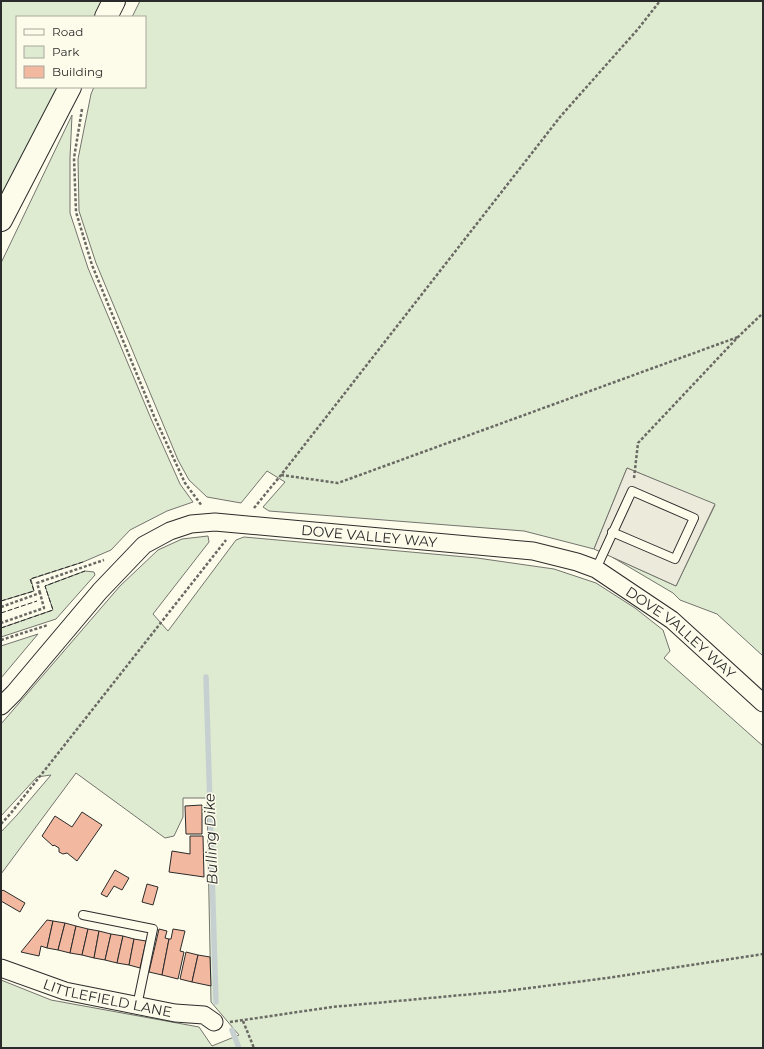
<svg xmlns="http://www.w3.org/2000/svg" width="764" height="1049" viewBox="0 0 764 1049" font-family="Montserrat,sans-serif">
<rect width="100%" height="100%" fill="#fdfbea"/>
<g fill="#deebd1" stroke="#74746e">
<polygon points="1,1 104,1 96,17 17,17 17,87 60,87 1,201"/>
<polygon points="140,1 763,1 763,656 717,614 680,600 673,593 612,557 676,586 715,505 627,468 594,549 524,531 269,511 263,507 285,482 267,471 241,503 207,497 189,480 178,460 96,263 79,211 78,159 91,94 94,87 145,87 145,17 132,17"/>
<polygon points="72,115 70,158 70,213 88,268 152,421 180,484 193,502 167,511 130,530 111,550 83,562 31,579 34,591 1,601 1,263"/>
<polygon points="208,536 209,542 153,614 168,631 236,540 244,537 477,558 554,569 596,583 635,608 663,630 670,651 664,658 763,746 763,1048 1,1048 1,980 51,1000 199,1027 212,1046 239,1035 211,1002 207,798 183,798 183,817 174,836 165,838 76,773 1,874 1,832 17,815 51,775 37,777 1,816 1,724 120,586 158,550 182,539"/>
<polygon points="85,571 94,572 95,575 56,619 1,637 1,628 53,610 45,586"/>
<polygon points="38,634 1,678 1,646"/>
</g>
<polygon fill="#eceadb" stroke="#74746e" points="627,468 715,504 676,586 594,549"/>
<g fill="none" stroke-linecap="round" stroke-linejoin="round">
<g stroke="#c7d0d0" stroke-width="5.5">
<polyline points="206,677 216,1002"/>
<polyline points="232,1030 239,1048"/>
</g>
</g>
<g fill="#f2b8a0" stroke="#2b2b2b">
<polygon points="202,805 202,834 186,834 185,806"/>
<polygon points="82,812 102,825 77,861 67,853 63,854 59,852 59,848 54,845 53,846 42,836 55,816 72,827"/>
<polygon points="190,836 203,836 204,877 169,872 172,851 190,854"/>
<polygon points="115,870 129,878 122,890 114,886 107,897 101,894"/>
<polygon points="147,884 158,887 153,905 142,902"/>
<polygon points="3,890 25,903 20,912 1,901 1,892"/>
<polygon points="47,920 53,921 47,948 41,946 39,956 21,952"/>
<polygon points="53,921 65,923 58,950 47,948"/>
<polygon points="65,923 76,926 70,953 58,950"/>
<polygon points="76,926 88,929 82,955 70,953"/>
<polygon points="88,929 99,931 94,958 82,955"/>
<polygon points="159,929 167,931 165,938 169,939 162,975 149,972"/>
<polygon points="173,929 185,931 180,951 184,952 178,979 162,975 169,939 171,939"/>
<polygon points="99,931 111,934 105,960 94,958"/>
<polygon points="111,934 123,936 117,963 105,960"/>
<polygon points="123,936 134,939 129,965 117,963"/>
<polygon points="134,939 146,941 140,968 129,965"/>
<polygon points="186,952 198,955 192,982 180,979"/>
<polygon points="198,955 210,957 211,986 192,982"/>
</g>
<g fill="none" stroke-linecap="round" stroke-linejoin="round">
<defs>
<g id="service">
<polyline points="596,569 632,491 694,518 675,559 612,532"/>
<polyline points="83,915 153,929 137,1006"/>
</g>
<g id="minor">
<path id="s1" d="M 1,706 L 14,693 L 100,591 L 144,545 L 170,531 L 191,524 L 215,522 L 533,551 L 577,562 L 596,569 L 672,620 L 763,703"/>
<path id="s2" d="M 1,968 L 65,991 L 175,1013 L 204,1015 L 214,1022"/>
</g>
<g id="primary">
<polyline points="106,17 114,1"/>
<polyline points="1,220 70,87"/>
</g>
</defs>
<use href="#service" stroke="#2b2b2b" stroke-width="10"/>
<use href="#minor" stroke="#2b2b2b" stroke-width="19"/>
<use href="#primary" stroke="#2b2b2b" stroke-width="24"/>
<g stroke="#6a6964" stroke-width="2.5" stroke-dasharray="3 2" stroke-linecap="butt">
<polyline points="82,109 74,158 76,212 92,265 154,416 185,483 202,506"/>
<polyline points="281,475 338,483 738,337"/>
<polyline points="634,478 638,443 738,337 763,313"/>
<polyline points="254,508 281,475 560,117 638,29 660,1"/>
<polyline points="40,593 37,583 104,560"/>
<polyline points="1,607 40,593 44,608 1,623"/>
<polyline points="1,640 48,625"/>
<polyline points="1,824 11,813 226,540"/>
<polyline points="243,1021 254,1048"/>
<polyline points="230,1022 332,1007 506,991 607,978 763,954"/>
</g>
<use href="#service" stroke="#fdfbea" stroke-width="8"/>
<use href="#minor" stroke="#fdfbea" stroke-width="17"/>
<use href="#primary" stroke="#fdfbea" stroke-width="22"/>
<g stroke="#2b2b2b" stroke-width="1" stroke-dasharray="5 2" stroke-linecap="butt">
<polyline points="1,601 34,591 30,579 83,562"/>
<polyline points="1,613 37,601"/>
<polyline points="1,628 53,610 45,586 85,571"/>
</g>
</g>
<g text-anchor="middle" stroke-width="3" stroke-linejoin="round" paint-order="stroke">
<g font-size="14" fill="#2b2b2b" stroke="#fdfbea">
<text dy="5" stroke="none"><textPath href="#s1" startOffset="446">DOVE VALLEY WAY</textPath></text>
<text dy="5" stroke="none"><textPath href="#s1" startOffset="782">DOVE VALLEY WAY</textPath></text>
<text dy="5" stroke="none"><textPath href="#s2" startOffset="111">LITTLEFIELD LANE</textPath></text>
</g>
<g font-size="15" font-style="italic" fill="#2b2b2b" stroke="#fdfbea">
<text transform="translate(211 839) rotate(-92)" y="5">Bulling Dike</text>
</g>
</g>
<rect width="764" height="1049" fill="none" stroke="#2b2b2b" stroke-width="4"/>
<rect x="16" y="16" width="130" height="72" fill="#fdfbea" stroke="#a9a89e"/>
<rect x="24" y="29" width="20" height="6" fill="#fdfbea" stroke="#a9a89e"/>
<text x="52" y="36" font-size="12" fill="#2b2b2b">Road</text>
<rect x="24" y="46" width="20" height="12" fill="#deebd1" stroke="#a9a89e"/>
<text x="52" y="56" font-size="12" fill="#2b2b2b">Park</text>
<rect x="24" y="66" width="20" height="12" fill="#f2b8a0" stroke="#a9a89e"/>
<text x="52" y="76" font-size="12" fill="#2b2b2b">Building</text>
</svg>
